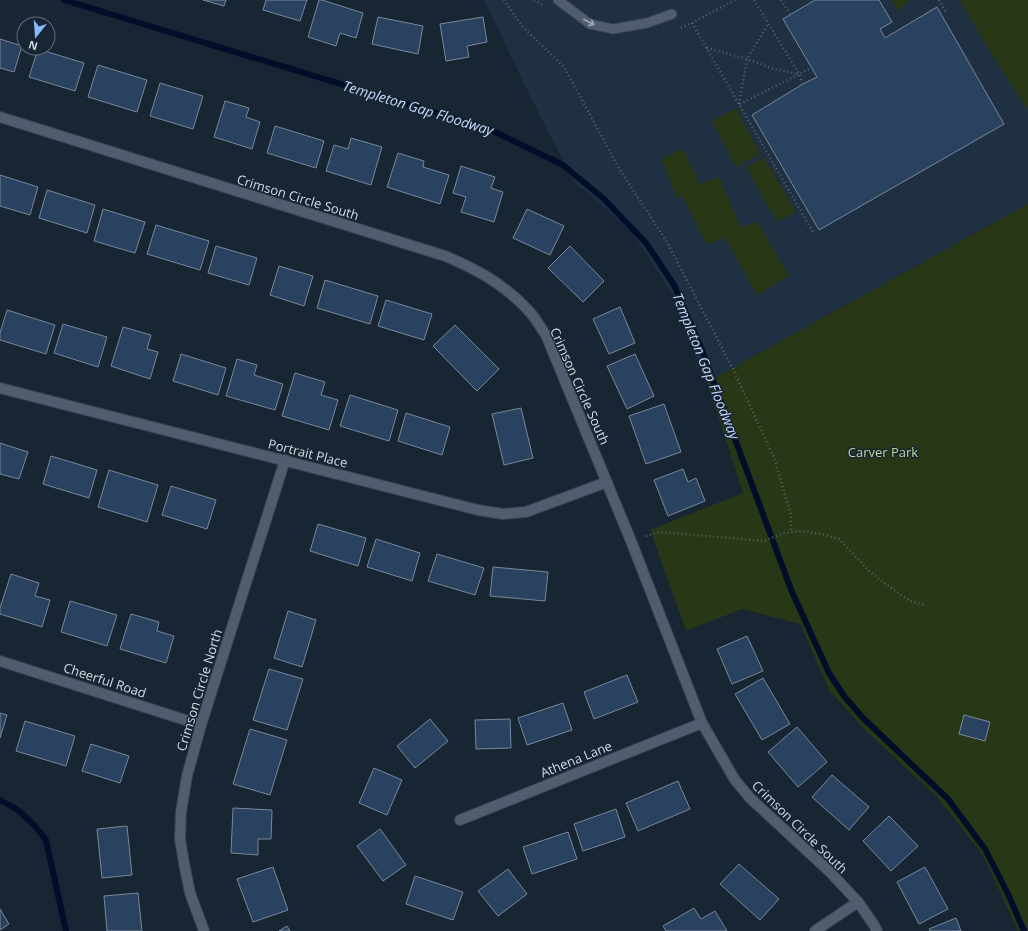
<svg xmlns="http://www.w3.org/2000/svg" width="1028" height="931" viewBox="0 0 1028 931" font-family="'Open Sans',sans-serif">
<rect width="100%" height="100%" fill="#182533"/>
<polygon fill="#1f3043" points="484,0 1028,0 1028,204 707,382 674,296 633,234 600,203 574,182 529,94"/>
<g fill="#283716">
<polygon points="890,0 910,0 898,11"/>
<polygon points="960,0 1028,0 1028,111 979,34"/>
<polygon points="736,108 760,154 736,167 712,121"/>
<polygon points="683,149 700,184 719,177 741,228 757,221 789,276 757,295 725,238 706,245 683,196 677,198 661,159"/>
<polygon points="764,157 796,212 777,222 746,167"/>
<polygon points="1028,204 1028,931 1018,931 983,855 937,797 866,731 829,690 800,624 742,609 686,631 650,530 743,493 707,382"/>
</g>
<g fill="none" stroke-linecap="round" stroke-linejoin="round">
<g stroke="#020d29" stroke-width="6">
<polyline points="64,0 489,129 563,165 604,199 646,243 674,285 701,348 792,592 829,673 844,696 863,718 948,799 985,849 1008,894 1024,931"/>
<polyline points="0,800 18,810 34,825 46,840 66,931"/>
</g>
</g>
<g fill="#28425f" stroke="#79889a">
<polygon points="203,0 226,0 224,6"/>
<polygon points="266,0 307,0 300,21 263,10"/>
<polygon points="319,0 322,0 363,13 356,38 340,33 336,46 308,37"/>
<polygon points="815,0 879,0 892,22 880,29 885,38 937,7 1004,124 819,230 752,115 803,84 817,77 783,19"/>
<polygon points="378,17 423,26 418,54 372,44"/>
<polygon points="483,17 487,42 467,46 469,57 446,61 440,24"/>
<polygon points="0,39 22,46 14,72 0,68"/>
<polygon points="38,49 84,63 75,91 29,77"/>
<polygon points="98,65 147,80 137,112 88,97"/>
<polygon points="160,83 203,96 193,129 150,116"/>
<polygon points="225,101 249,108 246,117 260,122 252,149 214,137"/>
<polygon points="275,126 324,141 316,168 267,153"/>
<polygon points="351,138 382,147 371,185 326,171 334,145 348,149"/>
<polygon points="398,153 424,161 423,167 449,175 440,204 387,187"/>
<polygon points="461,166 495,177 491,188 503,192 494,222 461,212 466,197 453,193"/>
<polygon points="0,175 38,187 30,215 0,206"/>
<polygon points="47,190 95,205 87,233 39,218"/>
<polygon points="103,209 145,222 135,253 94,241"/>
<polygon points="527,209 564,226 550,255 513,238"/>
<polygon points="156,225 209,241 200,270 147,254"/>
<polygon points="216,246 257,258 249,285 208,273"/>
<polygon points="570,246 604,281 583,302 548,268"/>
<polygon points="279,266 313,276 304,306 270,295"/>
<polygon points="325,280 378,296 370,324 317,308"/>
<polygon points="386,300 432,314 424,340 378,326"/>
<polygon points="620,307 635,343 609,354 593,319"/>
<polygon points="7,310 55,325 46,354 0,340 0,333"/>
<polygon points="63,324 107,337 98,367 54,353"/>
<polygon points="455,325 499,369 477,391 433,346"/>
<polygon points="123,327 151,335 147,349 158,352 150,379 111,366"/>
<polygon points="181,354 226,368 218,395 173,381"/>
<polygon points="635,354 654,396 627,409 607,366"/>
<polygon points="237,359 257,365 254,375 283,384 275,410 226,396"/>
<polygon points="295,373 325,382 321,395 338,400 329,430 282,416"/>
<polygon points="350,395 398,410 389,441 340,426"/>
<polygon points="664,404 681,452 646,464 629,416"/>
<polygon points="521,408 533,458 504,465 492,414"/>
<polygon points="406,413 450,427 442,455 398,441"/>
<polygon points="0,443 28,452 19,479 0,474"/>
<polygon points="51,456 97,470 89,498 43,484"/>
<polygon points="683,469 688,482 696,478 705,501 668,516 654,480"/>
<polygon points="109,470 158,485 147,522 98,507"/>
<polygon points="171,486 216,500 207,529 162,515"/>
<polygon points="318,524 366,538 358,566 310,551"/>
<polygon points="376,539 420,553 412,581 367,567"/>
<polygon points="437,554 484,568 475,595 428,581"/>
<polygon points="493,567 548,572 545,601 490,596"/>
<polygon points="11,574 39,583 35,596 50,600 42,627 0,614 0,608"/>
<polygon points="70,601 117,615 107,646 61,632"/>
<polygon points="288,611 316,620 302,667 274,658"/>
<polygon points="131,614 159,622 157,631 174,636 166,663 120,649"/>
<polygon points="747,636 763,671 732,684 717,649"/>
<polygon points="269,669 303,679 287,730 253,720"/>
<polygon points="627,675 638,702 594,719 584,692"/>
<polygon points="763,678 790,724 762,740 735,694"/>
<polygon points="563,703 572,730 527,745 518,718"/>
<polygon points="0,713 7,715 0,738"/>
<polygon points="964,715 990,722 985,741 959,734"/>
<polygon points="430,719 448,741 415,768 397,746"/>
<polygon points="510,719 511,748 476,749 475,720"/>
<polygon points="25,721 75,736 66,766 16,751"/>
<polygon points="797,727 827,762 798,787 768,752"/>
<polygon points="250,729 287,740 270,795 233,784"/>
<polygon points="91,744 129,756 120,783 82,771"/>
<polygon points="374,768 402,780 387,815 359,803"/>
<polygon points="832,775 869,807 849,830 812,797"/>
<polygon points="678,781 690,809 638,831 626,803"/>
<polygon points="233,808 272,810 271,839 258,839 258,855 231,853"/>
<polygon points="616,809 625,837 583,851 574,824"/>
<polygon points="889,816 918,846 891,871 863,841"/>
<polygon points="127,826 132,875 102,878 97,829"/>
<polygon points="380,829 406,865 383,881 357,846"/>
<polygon points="568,832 577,859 532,874 523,847"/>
<polygon points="739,864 779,899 760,920 720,884"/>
<polygon points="273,867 288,910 253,922 237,879"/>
<polygon points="925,867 948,909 919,924 897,882"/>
<polygon points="508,869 527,894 498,916 478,891"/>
<polygon points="415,876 463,892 453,920 406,904"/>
<polygon points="138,893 142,931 107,931 104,896"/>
<polygon points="694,908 701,919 715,911 727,931 666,931 663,926"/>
<polygon points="0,909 9,924 0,930"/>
<polygon points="956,918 961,931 930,931 929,929"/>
<polygon points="287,926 290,931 279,931"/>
</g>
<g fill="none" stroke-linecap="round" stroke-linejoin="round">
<defs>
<polyline id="service" points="558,0 590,24 613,29 647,23 672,14"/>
<g id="minor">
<path d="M 0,117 L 445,256 C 476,269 504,284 528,310 C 535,317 540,327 546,335 L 631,541 L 702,723 L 735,780 L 750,798 L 829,871 L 858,902 L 874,925 L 877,931"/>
<polyline points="0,388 478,510 503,514 526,512 607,482"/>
<polyline points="460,820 702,723"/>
<polyline points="204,931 190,893 184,863 180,839 181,812 187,776 201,725 285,460"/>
<polyline points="815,931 858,902"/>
</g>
<polyline id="tertiary" points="0,661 201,725"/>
</defs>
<use href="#service" stroke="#39424e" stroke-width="11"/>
<use href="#minor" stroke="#39424e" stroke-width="12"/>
<use href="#tertiary" stroke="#39424e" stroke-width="12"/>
<g stroke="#56616e" stroke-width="2.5" stroke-dasharray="1 3" stroke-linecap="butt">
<polyline points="504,0 522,26 564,67 620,170 667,242 733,369 774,458 791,515 791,532"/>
<polyline points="534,0 544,6"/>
<polyline points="754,0 799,74 803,84"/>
<polyline points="781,0 790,14"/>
<polyline points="939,0 947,14"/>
<polyline points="692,23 813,232"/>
<polyline points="681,28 692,23 735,0"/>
<polyline points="707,48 747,59 774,69 798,74"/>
<polyline points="739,104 747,59 768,24"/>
<polyline points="740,104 811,68"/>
<polyline points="646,536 660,532 764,541 784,533 801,531 822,534 839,539 869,571 883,582 910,601 924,605"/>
</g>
<use href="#service" stroke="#4f5d6e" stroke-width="9"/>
<use href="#minor" stroke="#4f5d6e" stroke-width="10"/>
<use href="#tertiary" stroke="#4f5d6e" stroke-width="10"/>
</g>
<defs><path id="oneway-shaft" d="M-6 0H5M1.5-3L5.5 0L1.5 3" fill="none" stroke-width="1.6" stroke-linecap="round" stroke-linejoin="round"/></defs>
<use stroke="#9da8b4" href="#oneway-shaft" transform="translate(589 22) rotate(27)"/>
<g text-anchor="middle" stroke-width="3" stroke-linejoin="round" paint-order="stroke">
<g font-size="13" fill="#d1dae3" stroke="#182533">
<text transform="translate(298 197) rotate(17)" y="5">Crimson Circle South</text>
<text transform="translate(580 386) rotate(66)" y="5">Crimson Circle South</text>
<text transform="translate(308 453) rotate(14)" y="5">Portrait Place</text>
<text transform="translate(105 680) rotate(18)" y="5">Cheerful Road</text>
<text transform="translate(199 690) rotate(-73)" y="5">Crimson Circle North</text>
<text transform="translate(576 759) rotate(-22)" y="5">Athena Lane</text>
<text transform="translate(800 827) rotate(44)" y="5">Crimson Circle South</text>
</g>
<g font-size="13" fill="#bbda9b" stroke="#182533">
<text x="883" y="457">Carver Park</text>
</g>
<g font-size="14" font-style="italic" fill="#c5dafd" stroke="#182533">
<text transform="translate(418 108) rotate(17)" y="5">Templeton Gap Floodway</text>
<text transform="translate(706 366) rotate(68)" y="5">Templeton Gap Floodway</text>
</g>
</g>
<g transform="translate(36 36) rotate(197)"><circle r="19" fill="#182533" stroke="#626d79"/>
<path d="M0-3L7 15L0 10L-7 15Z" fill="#89bafc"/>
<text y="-6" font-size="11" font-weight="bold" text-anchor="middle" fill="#d1dae3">N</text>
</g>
</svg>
